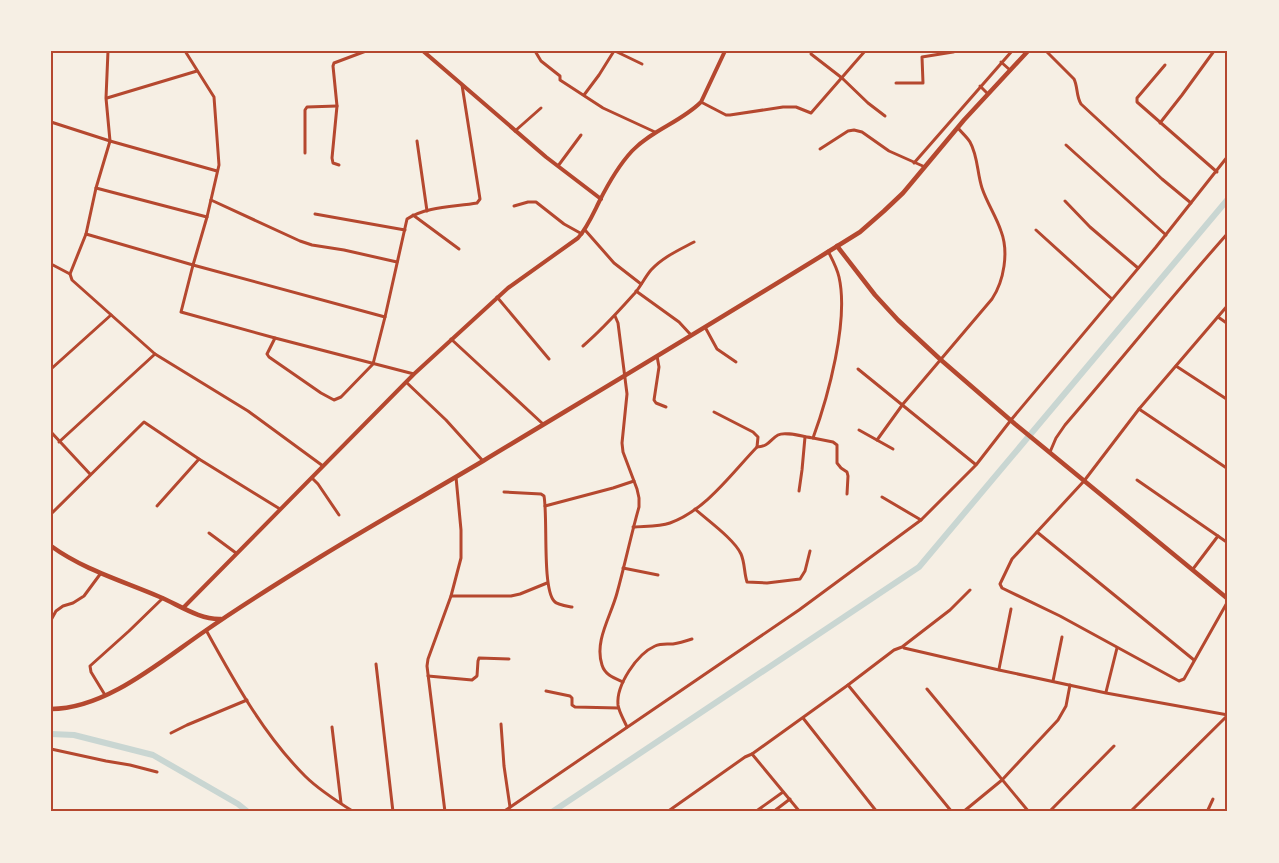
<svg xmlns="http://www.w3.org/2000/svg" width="1279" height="863" viewBox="0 0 1279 863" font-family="'Roboto Condensed',sans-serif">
<rect width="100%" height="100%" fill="#f6efe4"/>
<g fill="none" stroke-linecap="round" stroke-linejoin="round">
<g stroke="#c9d6d2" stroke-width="6">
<polyline points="51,734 74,735 153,755 238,804 248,812"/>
<polyline points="552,812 919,567 1228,199"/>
</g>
<g stroke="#b5482f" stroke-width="3">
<polyline points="108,51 106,98 110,141 96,188 86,234 70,274 72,280 155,354 248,411 323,466"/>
<polyline points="185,51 214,97 219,165 207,217 193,265 181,312 275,338 414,374"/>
<polyline points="535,51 541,61 560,76 560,80 603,108 655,132"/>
<polyline points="615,51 642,64"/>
<path d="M 1046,51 L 1074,79 C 1078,87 1076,96 1081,104 L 1162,179 L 1191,203"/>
<polyline points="811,54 842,78 868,103 885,116"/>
<polyline points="1001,62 1010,70"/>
<polyline points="1165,65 1137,98 1137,102 1217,172"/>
<polyline points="896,83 923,83 922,57 953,52 956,51"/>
<polyline points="980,86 988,94"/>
<polyline points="584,95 599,75 614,51"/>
<polyline points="107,98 197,71"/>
<polyline points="701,102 726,115 730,115 783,107 796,107 811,113 865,51"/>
<polyline points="51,122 110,141 217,171"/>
<polyline points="1160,123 1182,95 1214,51"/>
<polyline points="515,131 541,108"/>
<polyline points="417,141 427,211"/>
<polyline points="1066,145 1166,235"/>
<polyline points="820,149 848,131 854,130 862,132 889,151 925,167"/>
<polyline points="305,153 305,110 307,107 337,106"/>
<polyline points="914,163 1012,51"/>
<polyline points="339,165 333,163 332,158 337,106 333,66 334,63 366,51"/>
<polyline points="558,166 581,135"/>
<polyline points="96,188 207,217"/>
<polyline points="211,200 300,241 312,245 344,250 397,262"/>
<polyline points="1065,201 1090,227 1138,268"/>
<polyline points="514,206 528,202 536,202 564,224 582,234"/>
<polyline points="315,214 405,230"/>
<polyline points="413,215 459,249"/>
<polyline points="585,230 614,263 641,284"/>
<polyline points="1036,230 1112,299"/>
<polyline points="86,234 193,265 385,317"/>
<polyline points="51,264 70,274"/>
<polyline points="636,291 679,322 691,335"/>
<polyline points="497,297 549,359"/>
<polyline points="1228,305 1139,409 1084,481 1012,559 1000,584 1002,588 1060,616 1179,681 1184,679 1228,601"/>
<path d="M 615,316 L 618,323 L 627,394 L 622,443 L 623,452 L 637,489 L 639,498 L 639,507 C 631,535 625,564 617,593 C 611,616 594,641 602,665 C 605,675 614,678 623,682"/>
<polyline points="1218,317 1228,324"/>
<polyline points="705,327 717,349 736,362"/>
<path d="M 275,338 L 267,354 L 269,357 L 321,393 L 334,400 L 341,397 L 373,364 L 385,317 L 407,219 C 427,206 455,207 477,203 L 480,199 L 462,85"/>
<polyline points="451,339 543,424"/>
<path d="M 583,346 C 603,329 617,313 635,293 C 641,286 645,277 651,270 C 663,257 679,250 694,242"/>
<polyline points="657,356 659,367 654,400 656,403 666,407"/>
<polyline points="1176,366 1228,400"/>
<polyline points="51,369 111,315"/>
<polyline points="858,369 975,464"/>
<polyline points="406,382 446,420 483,461"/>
<polyline points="1139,409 1228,469"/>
<polyline points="714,412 753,432 758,437 757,447"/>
<polyline points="859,430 893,449"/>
<polyline points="51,432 90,474"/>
<polyline points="813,438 833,442 837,445 837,463 841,468 847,472 848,476 847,494"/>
<path d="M 877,440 L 903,404 L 992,299 C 1004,281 1009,252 1001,231 C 996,216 987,203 982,188 C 977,173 978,156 970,142 C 967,137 962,133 958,128"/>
<polyline points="59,442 155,354"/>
<path d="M 1050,452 L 1056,438 L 1065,425 C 1120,361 1172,296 1228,233"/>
<polyline points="312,478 318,484 339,515"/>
<polyline points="1137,480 1228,543"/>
<polyline points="799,491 802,470 805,437"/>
<path d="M 504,492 L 541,494 L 544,496 C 548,518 542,587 554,601 C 557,605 566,606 572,607"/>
<polyline points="882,497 921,520"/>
<polyline points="157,506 199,459"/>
<polyline points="545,506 613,488 634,481"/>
<path d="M 695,509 C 707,520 734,539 741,554 C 745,563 744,573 747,582 L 767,583 L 800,579 L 805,571 L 810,551"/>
<polyline points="51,514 144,422 199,459 280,509"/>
<path d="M 633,527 C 645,526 659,527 670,523 C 706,510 731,474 757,447 C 770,446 769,440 778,435 C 785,431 804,437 813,438 C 828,397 849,321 839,277 C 837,268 832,259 828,251"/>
<polyline points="1037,532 1194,660"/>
<polyline points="209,533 236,553"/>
<polyline points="623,568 658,575"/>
<polyline points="1193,569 1218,536"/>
<polyline points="451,596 511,596 520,594 547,583"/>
<polyline points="51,620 56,611 63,606 73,603 84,596 101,573"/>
<path d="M 206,630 C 234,681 264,735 305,776 C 318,789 338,802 354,812"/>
<polyline points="904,648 999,670 1106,693 1228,715"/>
<polyline points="376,664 393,812"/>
<polyline points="999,669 1011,609"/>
<polyline points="428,676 472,680 477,676 478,661 479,658 509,659"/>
<polyline points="1053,681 1062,637"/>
<polyline points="848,685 952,812"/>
<polyline points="927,689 1029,812"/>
<polyline points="546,691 570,696 572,698 572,705 575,707 618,708"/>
<polyline points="1106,692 1117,648"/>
<polyline points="105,695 91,672 90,666 129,631 163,598"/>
<polyline points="803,718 877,812"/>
<polyline points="501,724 504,766 510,807"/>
<polyline points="332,727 341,803"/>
<path d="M 627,727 C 624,720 619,712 618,705 C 616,685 637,654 655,646 C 661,643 667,644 673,644 C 680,643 686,641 692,639"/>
<polyline points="171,733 187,725 247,700"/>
<polyline points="51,749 106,761 130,765 157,772"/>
<polyline points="752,754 800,812"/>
<polyline points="445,812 427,666 428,659 451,596 461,558 461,530 456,477"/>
<polyline points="503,812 799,610 921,520 976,465 1011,420 1156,247 1228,156"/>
<polyline points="667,812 745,757 752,754 848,685 894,650 902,647 950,610 970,590"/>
<polyline points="755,812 783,792"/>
<polyline points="773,812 790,799"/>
<polyline points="963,812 1002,780 1058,720 1066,706 1070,685"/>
<polyline points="1049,812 1114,746"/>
<polyline points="1130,812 1228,715"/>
<polyline points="1207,812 1213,799"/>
</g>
<g stroke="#b5482f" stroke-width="4">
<polyline points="423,51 546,157 601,199"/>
<path d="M 183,608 L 414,374 L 508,288 L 578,238 C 587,228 593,214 599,202 C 608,184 619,165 632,151 C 652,130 681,122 701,102 L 725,51"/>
</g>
<g stroke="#b5482f" stroke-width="4.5">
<polyline points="837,246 875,295 898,320 941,360 1015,424 1228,599"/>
<path d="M 51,546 C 84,570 123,581 160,597 C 179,605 200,620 221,619"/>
<path d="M 51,709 C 106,709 161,661 205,631 C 242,605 281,581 320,557 C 374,524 429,493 483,461 C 609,385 735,310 860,232 L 884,211 L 903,193 L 964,120 L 1028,51"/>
</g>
</g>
<rect width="1279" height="863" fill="none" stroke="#f6efe4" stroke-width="105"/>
<rect x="52" y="52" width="1174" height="758" fill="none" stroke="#b5482f" stroke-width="2"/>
</svg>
